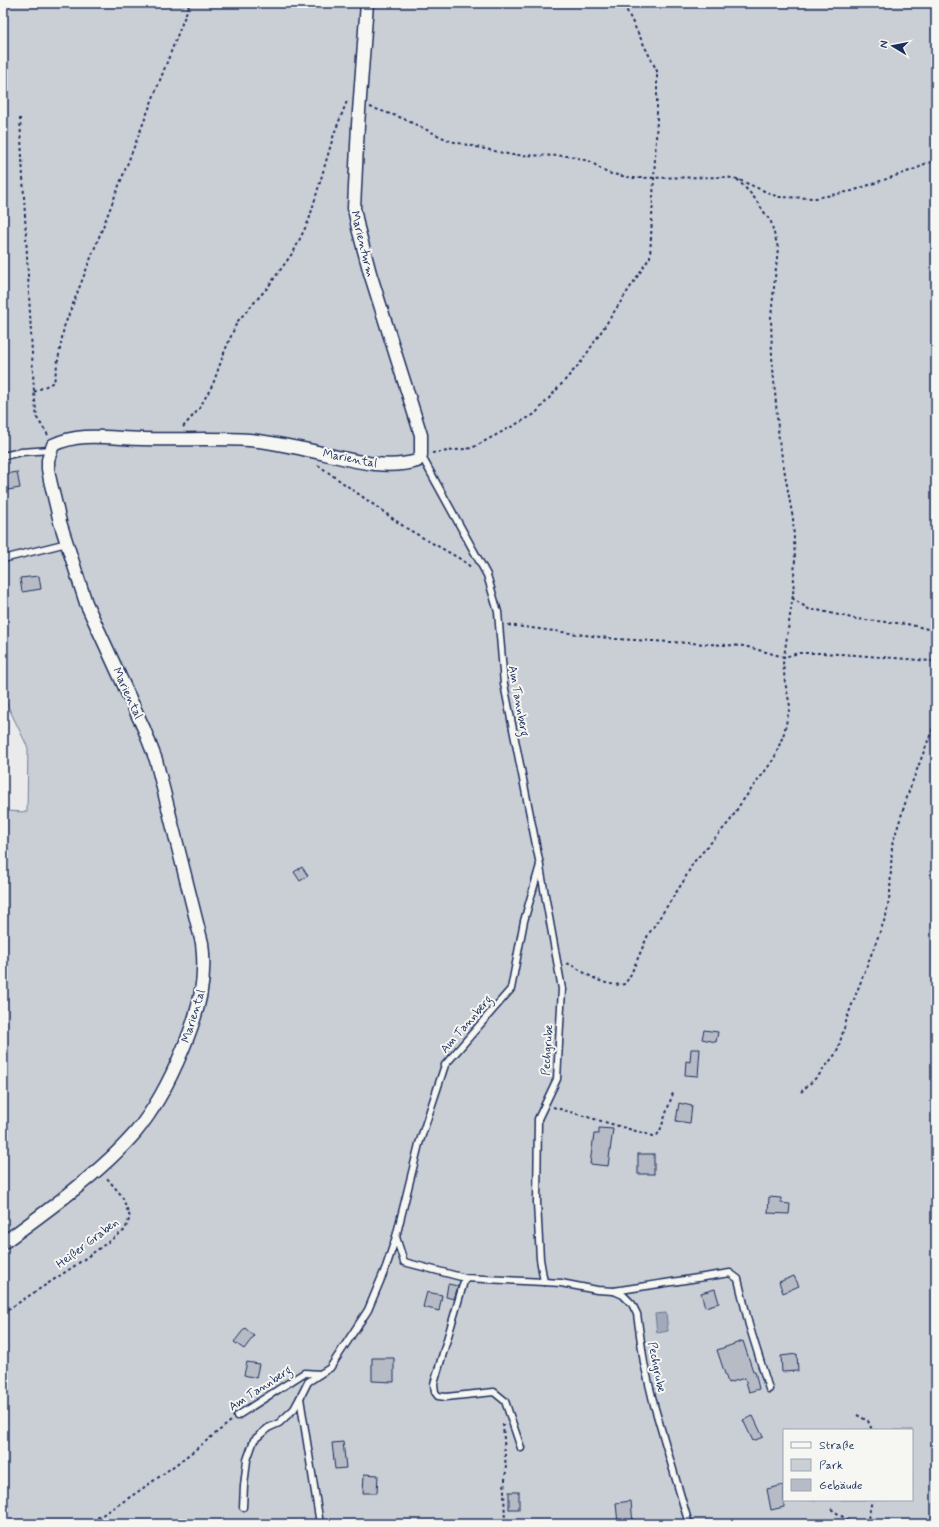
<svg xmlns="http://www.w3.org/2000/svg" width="939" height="1527" viewBox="0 0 939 1527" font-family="Mynerve,sans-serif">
<rect width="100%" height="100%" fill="#e9eae9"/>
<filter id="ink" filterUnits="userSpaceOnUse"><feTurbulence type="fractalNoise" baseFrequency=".025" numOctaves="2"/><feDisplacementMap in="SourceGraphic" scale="8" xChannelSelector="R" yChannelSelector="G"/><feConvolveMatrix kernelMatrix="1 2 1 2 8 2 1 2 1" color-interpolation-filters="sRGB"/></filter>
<g filter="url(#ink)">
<path fill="#caced5" stroke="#727e9a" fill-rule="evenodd" d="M 3,3 L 936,3 L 936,1524 L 3,1524 L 3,811 L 27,812 L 28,748 L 3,696 ZM 784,1430 L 912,1430 L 912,1500 L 784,1500 Z"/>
<polygon fill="#a2aaba" stroke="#6c7995" points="666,1313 668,1331 657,1333 655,1314"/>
<g fill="#b6bbc6" stroke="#1b2f5e">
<polygon points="17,472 20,488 8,490 5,474"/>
<polygon points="39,576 41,589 22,592 20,578"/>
<polygon points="302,867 308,876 300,881 294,872"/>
<polygon points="704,1030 718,1032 716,1042 702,1039"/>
<polygon points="691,1049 700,1049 698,1076 685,1075 686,1061 690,1062"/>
<polygon points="679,1103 692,1106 690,1123 676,1121"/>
<polygon points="599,1128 613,1129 608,1166 590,1164 594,1134 599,1134"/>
<rect x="638" y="1154" width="16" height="20"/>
<polygon points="769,1197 781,1198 781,1203 790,1204 789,1214 768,1213"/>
<polygon points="794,1276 799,1286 783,1293 779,1282"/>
<polygon points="448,1284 458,1286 454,1299 446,1297"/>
<polygon points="715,1289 719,1303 705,1307 701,1293"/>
<polygon points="427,1292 442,1295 439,1311 423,1307"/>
<polygon points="245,1328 254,1336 244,1349 234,1342"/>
<polygon points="743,1341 753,1371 755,1371 759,1389 749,1392 745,1378 728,1383 717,1350"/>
<polygon points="797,1354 798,1371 782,1372 781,1356"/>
<polygon points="372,1358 394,1358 394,1382 372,1381"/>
<polygon points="247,1362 259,1364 256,1378 244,1375"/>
<polygon points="753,1416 763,1437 753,1441 743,1420"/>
<polygon points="343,1442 346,1468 335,1469 332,1443"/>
<polygon points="364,1474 378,1475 377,1493 363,1493"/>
<polygon points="784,1485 784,1507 771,1510 767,1489"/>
<rect x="509" y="1492" width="10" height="17"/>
<polygon points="631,1501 633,1524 618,1524 616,1503"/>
</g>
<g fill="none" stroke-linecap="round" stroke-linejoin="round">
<defs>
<g id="service">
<polyline points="3,456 21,452 51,450"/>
<polyline points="3,559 67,543"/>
<polyline points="540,867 562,989 557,1079 538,1119 537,1203 540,1259 544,1282"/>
<polyline points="396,1237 404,1262 465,1278 544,1282 561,1283 597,1290 614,1291 623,1295 632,1304 637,1314 644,1363 654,1405 689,1524"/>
<polyline points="465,1278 434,1384 435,1392 438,1396 446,1397 494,1392 505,1401 521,1448"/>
<polyline points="614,1291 730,1273 738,1279 749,1325 769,1389"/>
<polyline points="237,1416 304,1373 320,1374 330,1368 368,1310 386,1267 396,1237 419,1144 445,1065 511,989 524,921 540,865 504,684 498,612 487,575 421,455"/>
<polyline points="243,1507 244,1486 247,1460 254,1440 268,1428 279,1423 294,1409 300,1398"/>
<polyline points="320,1524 300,1398 308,1382 320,1374"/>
</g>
<path id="minor" d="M 3,1243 C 47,1211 99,1174 135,1133 C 156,1108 171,1078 183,1049 C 198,1013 207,982 202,943 L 156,760 L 144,729 L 86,603 L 60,522 L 50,480 L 48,469 L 48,460 L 53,445 C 82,431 112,439 143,439 C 178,440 214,438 249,440 C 267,441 286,446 303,449 C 339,456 380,472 417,461 L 421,455 L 421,435 L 370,273 L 358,228 L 354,208 L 358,125 L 367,3"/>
</defs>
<use href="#service" stroke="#1b2f5e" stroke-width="9"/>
<use href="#minor" stroke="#1b2f5e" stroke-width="15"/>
<g stroke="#1b2f5e" stroke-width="2" stroke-dasharray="3 3" stroke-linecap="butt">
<polyline points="370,107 402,118 450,141 512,155 571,156 591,162 607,173 633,178 726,177 737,179 778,197 816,198 852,191 918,168 926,163 936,161"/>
<polyline points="20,118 34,392 37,418 48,435"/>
<polyline points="34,392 54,382 64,327 190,3"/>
<polyline points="183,427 199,409 213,384 224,353 237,322 268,287 294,251 309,220 334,134 347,101"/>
<polyline points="432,453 472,448 535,414 582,361 650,257 657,119 657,71 623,3"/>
<polyline points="318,465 406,528 462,560 472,568"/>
<polyline points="792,598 810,610 817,610 856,619 907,624 936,631"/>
<polyline points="508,625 616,639 744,646 784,657 799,653 822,653 856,655 932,661 936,663"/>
<path d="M 567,963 C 586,972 602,988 625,984 L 631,974 L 648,935 L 683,882 L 693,863 L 730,821 L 741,803 L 774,759 L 784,733 L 790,706 L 785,682 L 783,664 L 793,595 L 795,559 L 793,519 L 779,440 L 772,356 L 771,317 L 778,248 L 771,222 L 753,196 L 737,179"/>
<polyline points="801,1092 819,1075 837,1052 848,1015 886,916 890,893 892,845 910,788 936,720"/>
<polyline points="553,1107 653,1136 657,1135 660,1131 673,1093"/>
<polyline points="3,1313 73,1267 125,1230 130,1217 122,1196 106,1177"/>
<polyline points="857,1415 868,1421 872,1430"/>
<polyline points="503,1424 506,1471 504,1489 505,1524"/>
<polyline points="831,1509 849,1521 851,1524"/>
<path d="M 87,1524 C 137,1495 186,1458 231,1421"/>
<polyline points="867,1524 872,1500"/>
</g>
<use href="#service" stroke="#f6f6f2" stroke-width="6"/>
<use href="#minor" stroke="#f6f6f2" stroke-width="12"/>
</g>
</g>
<g text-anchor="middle" stroke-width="4" stroke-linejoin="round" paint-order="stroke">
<g font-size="12" fill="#1b2f5e" stroke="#f6f6f2">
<text transform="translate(363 244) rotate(76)" y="4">Marienturm</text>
<text transform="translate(350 458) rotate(11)" y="4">Mariental</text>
<text transform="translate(128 693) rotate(65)" y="4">Mariental</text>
<text transform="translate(519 701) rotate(80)" y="4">Am Tannberg</text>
<text transform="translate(193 1016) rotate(-73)" y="4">Mariental</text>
<text transform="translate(466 1024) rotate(-49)" y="4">Am Tannberg</text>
<text transform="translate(547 1050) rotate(-86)" y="4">Pechgrube</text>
<text transform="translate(87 1243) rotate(-37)" y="4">Heißer Graben</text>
<text transform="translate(657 1367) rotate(79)" y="4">Pechgrube</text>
<text transform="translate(260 1388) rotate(-33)" y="4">Am Tannberg</text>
</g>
</g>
<rect width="939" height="1527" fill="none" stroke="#f6f6f2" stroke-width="16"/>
<rect x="8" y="8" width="923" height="1511" fill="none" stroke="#1b2f5e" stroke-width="1.5" filter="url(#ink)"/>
<rect x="783" y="1429" width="130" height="72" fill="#f6f6f2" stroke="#9ea6b7"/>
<rect x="791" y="1442" width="20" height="6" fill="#f6f6f2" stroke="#9ea6b7"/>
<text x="819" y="1449" font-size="12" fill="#1b2f5e">Straße</text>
<rect x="791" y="1459" width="20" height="12" fill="#caced5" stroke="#9ea6b7"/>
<text x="819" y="1469" font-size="12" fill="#1b2f5e">Park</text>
<rect x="791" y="1479" width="20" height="12" fill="#b6bbc6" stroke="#9ea6b7"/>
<text x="819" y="1489" font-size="12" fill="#1b2f5e">Gebäude</text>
<g transform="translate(893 46) rotate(280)" stroke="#f6f6f2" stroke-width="3" paint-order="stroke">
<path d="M0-3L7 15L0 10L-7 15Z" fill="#1b2f5e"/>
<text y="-6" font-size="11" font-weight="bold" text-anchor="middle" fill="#1b2f5e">N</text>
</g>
</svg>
